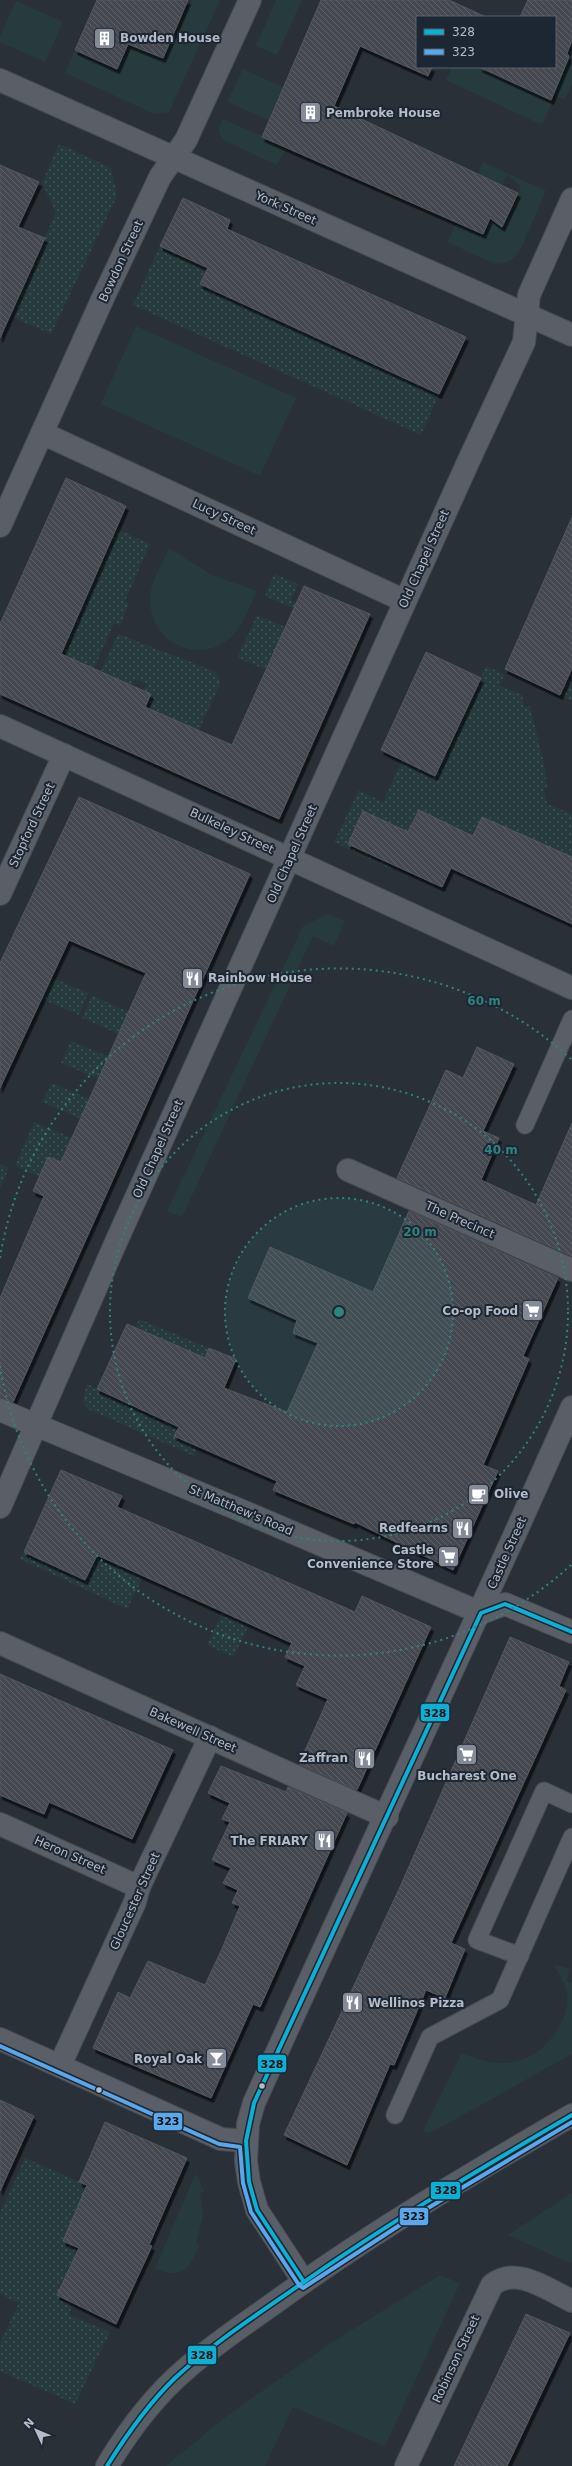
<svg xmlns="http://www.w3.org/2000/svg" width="572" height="2466" viewBox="0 0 572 2466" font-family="'DejaVu Sans',sans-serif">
<defs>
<pattern id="garden-dots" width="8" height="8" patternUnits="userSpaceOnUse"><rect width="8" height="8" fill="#273a3e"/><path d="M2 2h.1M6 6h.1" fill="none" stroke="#445559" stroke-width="1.8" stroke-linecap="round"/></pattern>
<pattern id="building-back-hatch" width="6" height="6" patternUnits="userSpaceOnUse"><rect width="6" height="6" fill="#444950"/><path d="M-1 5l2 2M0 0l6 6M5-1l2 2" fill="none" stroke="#5d6168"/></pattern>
<filter id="shadow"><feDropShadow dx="2.5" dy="4.5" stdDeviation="0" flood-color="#0009"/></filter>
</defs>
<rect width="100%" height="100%" fill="#2a3038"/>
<g fill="#273a3e">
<polygon points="192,0 220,0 169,112 154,114 65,73 75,50 117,68 144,10 180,27"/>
<polygon points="276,0 302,0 277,55 256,46"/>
<polygon points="16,1 63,22 45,62 0,42 0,36"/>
<polygon points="568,49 572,50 572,84 564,100 555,96 542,125 446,80 452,67 479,67 551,100 569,57 567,53"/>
<polygon points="243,69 283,87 268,120 227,102"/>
<path d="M 223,119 L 287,147 L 277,165 L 225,141 C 217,133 218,129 223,119 Z"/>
<path d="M 483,162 L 546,191 L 520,251 C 513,260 506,264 495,264 L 447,242 L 457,223 L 483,234 L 490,218 L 502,227 L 521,187 L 507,174 L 502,185 L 478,174 Z"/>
<polygon points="136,326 296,398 260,476 101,404"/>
<path d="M 169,548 L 212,575 L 257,591 C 250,605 245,622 234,634 C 203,668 149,644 150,599 C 150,582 163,563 169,548 Z"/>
<polygon points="328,914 345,921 334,946 313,936 182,1217 167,1211 303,926"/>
<path d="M 554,1965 L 571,1969 L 566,1981 L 572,1983 L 572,2054 L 445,2125 L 429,2133 L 423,2131 L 462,2053 C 500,2070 533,2067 557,2030 C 564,2020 569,2005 567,1993 C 565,1983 559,1974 554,1965 Z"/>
<path d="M 196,2173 L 204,2191 L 200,2194 L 203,2216 L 196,2243 L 199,2246 C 190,2269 180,2281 155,2268 Z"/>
<polygon points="572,2193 572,2264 508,2235"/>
<polygon points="440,2275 460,2283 385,2446 293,2407 265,2466 166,2466 228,2415 331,2343"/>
</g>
<g fill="url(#garden-dots)">
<polygon points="59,144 111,168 117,196 51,334 10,316 56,212 42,183"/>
<polygon points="160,246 208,268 200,285 215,291 222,277 240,285 233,300 261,313 268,299 280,305 274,319 290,326 296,313 439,394 421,435 133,305"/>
<polygon points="103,523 150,544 125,601 129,604 120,625 114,623 79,702 44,660 67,604 81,610 92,584 77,578 87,557 102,564 113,538 100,532"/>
<polygon points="274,574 298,584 291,601 310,608 307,614 265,596"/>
<polygon points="257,615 285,627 279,640 294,646 286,662 272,656 265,669 237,658"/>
<polygon points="118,634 214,671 218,676 220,684 199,730 145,707 151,694 144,690 147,684 135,679 126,699 118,695 124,681 101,671"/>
<polygon points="486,666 504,674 500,686 522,695 524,707 530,706 545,768 547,788 544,789 547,804 572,814 572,858 482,817 474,835 419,810 408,832 363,811 348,843 394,865 392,870 334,842 359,790 383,802 402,761 435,776"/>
<polygon points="572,668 572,701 560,695"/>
<polygon points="51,977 88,993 79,1015 42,999"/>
<polygon points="92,996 129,1012 119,1034 82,1018"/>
<polygon points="71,1041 109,1057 99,1079 61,1063"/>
<polygon points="52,1083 90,1099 81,1119 42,1102"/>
<polygon points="34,1122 72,1138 60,1162 48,1157 52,1182 15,1166"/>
<polygon points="0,1164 9,1168 0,1188"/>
<polygon points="139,1319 209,1348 198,1375 201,1376 175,1436 198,1446 194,1456 88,1409 83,1400 87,1384 175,1425 175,1345 136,1327"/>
<polygon points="137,1517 144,1575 127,1609 20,1559 24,1552 85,1580 95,1559 114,1567"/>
<polygon points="223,1611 250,1623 233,1657 207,1645"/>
<polygon points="25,2158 93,2188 75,2212 63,2241 79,2248 57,2295 73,2303 69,2315 110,2332 75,2404 0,2371 0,2343 19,2303 0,2294 0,2213"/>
</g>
<g fill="url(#building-back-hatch)" stroke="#52575f" filter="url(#shadow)">
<polygon points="97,0 188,0 163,58 128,44 117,69 75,50"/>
<polygon points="321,0 449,0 486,17 417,17 417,67 432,67 428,76 360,46 334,106 518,193 502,227 490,218 483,234 262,137"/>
<polygon points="528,0 572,0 572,41 567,53 569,57 551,100 479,67 555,67 555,17 520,17"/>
<polygon points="0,165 39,182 18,227 45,238 0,338"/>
<polygon points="183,198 230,220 227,229 466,337 439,394 200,284 208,268 160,246"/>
<polygon points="66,478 126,506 61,654 151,694 145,707 232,745 304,586 370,614 279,819 0,694 0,624"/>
<polygon points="572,517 572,668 560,695 505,669"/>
<polygon points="426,652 481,678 435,776 381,750"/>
<polygon points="79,797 250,874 13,1402 0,1398 0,1298 44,1196 33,1191 48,1157 61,1162 146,973 69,940 0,1088 0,963"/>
<polygon points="419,810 473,836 482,817 572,857 572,924 451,868 442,887 348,844 363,811 408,832"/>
<polygon points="477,1047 514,1064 483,1131 499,1138 481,1180 536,1205 572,1123 572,1256 397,1178 446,1070 463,1078"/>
<polygon points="409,1211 558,1278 523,1356 529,1359 483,1465 498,1471 453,1570 355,1522 354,1524 273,1490 277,1481 174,1436 179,1427 97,1389 127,1324 205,1358 209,1348 236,1359 224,1388 287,1412 318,1343 293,1333 297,1320 248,1298 270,1247 373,1292"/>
<polygon points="61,1470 122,1496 117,1507 355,1612 362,1596 431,1627 357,1790 299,1764 328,1699 296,1685 305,1666 285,1657 292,1643 97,1555 85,1580 24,1552"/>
<polygon points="510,1637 569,1662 559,1686 566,1690 451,1943 465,1949 445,1998 426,1990 394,2065 390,2064 347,2165 284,2135 400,1887"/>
<polygon points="0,1674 173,1750 132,1839 49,1802 44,1814 0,1795"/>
<polygon points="221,1766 286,1792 288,1787 347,1813 260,2007 253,2004 211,2098 93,2048 118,1992 130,1998 148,1961 205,1985 221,1951 240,1906 232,1903 238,1890 223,1883 231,1868 212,1860 230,1822 222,1819 230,1803 208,1793"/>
<polygon points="0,2100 34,2116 0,2191"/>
<polygon points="105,2122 187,2158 149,2245 152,2246 116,2324 57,2295 79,2248 63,2241 87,2185 79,2182"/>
<polygon points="526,2314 570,2333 507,2466 454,2466"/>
</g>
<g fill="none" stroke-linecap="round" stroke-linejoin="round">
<defs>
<g id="service">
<polyline points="525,1125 572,1019"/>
<polyline points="520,1956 477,1940 544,1791 572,1804"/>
<polyline points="395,2115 430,2037 500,2000 572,1837"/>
</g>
<g id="pedestrian">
<polyline points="42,433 102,300"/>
<polyline points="348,1170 572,1270"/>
<polyline points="515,1534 572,1407"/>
<polyline points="297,1777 387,1817"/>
</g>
<g id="minor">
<polyline points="0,80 572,335"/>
<polyline points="102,300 160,177 186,140 250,0"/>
<polyline points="0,526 42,433 405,601"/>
<polyline points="0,726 572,988"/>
<polyline points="0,894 64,755"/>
<polyline points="0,1410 247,1513 481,1613"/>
<polyline points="0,1507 116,1242 469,460 524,342 529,295 572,199"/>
<polyline points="481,1613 505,1604 572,1632"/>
<polyline points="0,1643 297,1777"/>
<polyline points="0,1824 139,1887"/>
<polyline points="0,2039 221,2139 246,2141"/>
<polyline points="60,2065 135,1902 139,1887 210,1737"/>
<polyline points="304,2282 257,2210 249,2182 246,2161 248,2124 254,2103 296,2010 515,1534"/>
<path d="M 406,2466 L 492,2285 C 516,2265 548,2290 572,2301"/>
</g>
<path id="secondary" d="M 107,2466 C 128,2431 155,2395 187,2368 C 217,2342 251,2320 284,2296 C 376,2230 474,2172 572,2115"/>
</defs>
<use href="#service" stroke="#484c53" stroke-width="19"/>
<use href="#pedestrian" stroke="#484c53" stroke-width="24"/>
<use href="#minor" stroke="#484c53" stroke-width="24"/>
<use href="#secondary" stroke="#484c53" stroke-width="24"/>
<use href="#service" stroke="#5a5e66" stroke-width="17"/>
<use href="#pedestrian" stroke="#5a5e66" stroke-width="22"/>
<use href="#minor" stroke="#5a5e66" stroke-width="22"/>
<use href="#secondary" stroke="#595d64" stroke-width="22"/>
<defs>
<g id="bus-1">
<polyline points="304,2282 257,2210 249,2182 246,2141 254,2103 481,1613 505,1604 572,1632"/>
<path d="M 107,2466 C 127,2434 148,2404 175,2378 C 213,2343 258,2314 301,2284 C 388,2223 480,2169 572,2115"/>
</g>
<polyline id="bus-2" points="0,2046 219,2144 240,2147 243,2183 251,2212 299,2285 303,2288 403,2223 572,2122"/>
</defs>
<use href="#bus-1" stroke="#1d2633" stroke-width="7"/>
<use href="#bus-2" stroke="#1d2633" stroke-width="7"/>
<use href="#bus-1" stroke="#0dafd3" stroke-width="4"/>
<use href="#bus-2" stroke="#5aa8eb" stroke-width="4"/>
</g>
<circle cx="339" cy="1312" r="114" fill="#308480" fill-opacity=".12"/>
<g fill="none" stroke="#308480" stroke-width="2" stroke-dasharray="2 4">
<circle cx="339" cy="1312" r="114"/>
<circle cx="339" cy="1312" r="229"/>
<path d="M571 1565A343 343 0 0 1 0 1366M0 1258A343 343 0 0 1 571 1059"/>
</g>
<defs>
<symbol id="building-square" viewBox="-11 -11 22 22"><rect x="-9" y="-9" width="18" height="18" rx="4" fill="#848b96" stroke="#1d2633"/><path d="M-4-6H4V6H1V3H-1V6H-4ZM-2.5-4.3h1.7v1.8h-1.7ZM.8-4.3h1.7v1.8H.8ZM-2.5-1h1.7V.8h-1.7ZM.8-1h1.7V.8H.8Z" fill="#fff"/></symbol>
<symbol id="restaurant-square" viewBox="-11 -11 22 22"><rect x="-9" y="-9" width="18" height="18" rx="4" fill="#848b96" stroke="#1d2633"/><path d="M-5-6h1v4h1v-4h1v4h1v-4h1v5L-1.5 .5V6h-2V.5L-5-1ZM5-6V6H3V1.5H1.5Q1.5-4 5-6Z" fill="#fff"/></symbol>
<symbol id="supermarket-square" viewBox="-11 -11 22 22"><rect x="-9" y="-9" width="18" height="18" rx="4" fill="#848b96" stroke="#1d2633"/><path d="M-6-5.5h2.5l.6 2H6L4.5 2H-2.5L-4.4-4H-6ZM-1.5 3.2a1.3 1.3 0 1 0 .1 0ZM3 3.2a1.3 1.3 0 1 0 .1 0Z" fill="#fff"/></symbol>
<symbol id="cafe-square" viewBox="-11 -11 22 22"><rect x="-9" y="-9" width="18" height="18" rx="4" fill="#848b96" stroke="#1d2633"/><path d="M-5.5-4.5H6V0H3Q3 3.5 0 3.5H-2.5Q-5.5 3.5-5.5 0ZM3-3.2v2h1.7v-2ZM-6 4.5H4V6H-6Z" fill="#fff"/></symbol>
<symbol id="bar-square" viewBox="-11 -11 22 22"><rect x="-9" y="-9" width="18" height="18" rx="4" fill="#848b96" stroke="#1d2633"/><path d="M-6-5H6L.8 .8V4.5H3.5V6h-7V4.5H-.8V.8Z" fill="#fff"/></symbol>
</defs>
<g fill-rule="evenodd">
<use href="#building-square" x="92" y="26" width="25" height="25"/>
<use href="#building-square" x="298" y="100" width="25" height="25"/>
<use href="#restaurant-square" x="180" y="966" width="25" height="25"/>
<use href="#supermarket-square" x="520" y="1298" width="25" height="25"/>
<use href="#cafe-square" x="466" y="1482" width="25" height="25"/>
<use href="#restaurant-square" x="450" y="1516" width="25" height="25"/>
<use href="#supermarket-square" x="436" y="1544" width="25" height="25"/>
<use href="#supermarket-square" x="454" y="1742" width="25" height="25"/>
<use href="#restaurant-square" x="352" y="1746" width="25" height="25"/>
<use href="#restaurant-square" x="312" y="1828" width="25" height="25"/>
<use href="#restaurant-square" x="340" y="1990" width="25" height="25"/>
<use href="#bar-square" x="204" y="2046" width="25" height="25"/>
</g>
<g fill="#b4bcc9" stroke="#1d2633" stroke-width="1.5">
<circle cx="262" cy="2086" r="3.5"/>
<circle cx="99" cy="2090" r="3.5"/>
</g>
<g text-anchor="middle" stroke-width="4" stroke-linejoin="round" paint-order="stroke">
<g font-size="12" font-weight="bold" fill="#b4bcc9" stroke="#1d2633" text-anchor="end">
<text x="120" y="42" text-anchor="start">Bowden House</text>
<text x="326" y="117" text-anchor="start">Pembroke House</text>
<text x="208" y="982" text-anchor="start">Rainbow House</text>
<text x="518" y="1315">Co-op Food</text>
<text x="494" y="1498" text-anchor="start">Olive</text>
<text x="448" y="1532">Redfearns</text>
<text x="434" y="1554">Castle<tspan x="434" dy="14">Convenience Store</tspan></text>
<text x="348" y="1762">Zaffran</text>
<text x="467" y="1780" text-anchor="middle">Bucharest One</text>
<text x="308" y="1845">The FRIARY</text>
<text x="368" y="2007" text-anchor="start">Wellinos Pizza</text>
<text x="202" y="2063">Royal Oak</text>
</g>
<g font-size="12" fill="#b4bcc9" stroke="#1d2633">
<text transform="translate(286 208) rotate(24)" y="4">York Street</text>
<text transform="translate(121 261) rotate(-65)" y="4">Bowdon Street</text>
<text transform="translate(224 517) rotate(25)" y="4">Lucy Street</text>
<text transform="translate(424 559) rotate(-66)" y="4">Old Chapel Street</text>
<text transform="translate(32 825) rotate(-65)" y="4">Stopford Street</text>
<text transform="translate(232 831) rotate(25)" y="4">Bulkeley Street</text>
<text transform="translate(292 854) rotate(-66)" y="4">Old Chapel Street</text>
<text transform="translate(158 1149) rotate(-66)" y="4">Old Chapel Street</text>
<text transform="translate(460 1220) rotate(24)" y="4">The Precinct</text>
<text transform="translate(241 1510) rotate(23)" y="4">St Matthew's Road</text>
<text transform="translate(507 1553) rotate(-66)" y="4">Castle Street</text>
<text transform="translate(193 1730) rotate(24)" y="4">Bakewell Street</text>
<text transform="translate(70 1855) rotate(24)" y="4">Heron Street</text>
<text transform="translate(135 1901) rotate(-66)" y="4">Gloucester Street</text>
<text transform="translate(456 2359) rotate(-65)" y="4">Robinson Street</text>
</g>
</g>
<circle cx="339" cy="1312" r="6" fill="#308480" stroke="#1d2633" stroke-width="2"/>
<g font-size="12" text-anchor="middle" font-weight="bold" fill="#308480" stroke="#1d2633" stroke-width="4" stroke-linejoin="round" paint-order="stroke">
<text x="484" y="1005">60 m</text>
<text x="501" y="1154">40 m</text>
<text x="420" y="1236">20 m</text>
</g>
<g stroke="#1d2633" stroke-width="1.5">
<rect x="420" y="1703" width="30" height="19" rx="4" fill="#0dafd3"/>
<rect x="257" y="2054" width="30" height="19" rx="4" fill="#0dafd3"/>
<rect x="153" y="2112" width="30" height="19" rx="4" fill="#5aa8eb"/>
<rect x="430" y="2181" width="31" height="19" rx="4" fill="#0dafd3"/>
<rect x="399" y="2207" width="30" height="19" rx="4" fill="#5aa8eb"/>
<rect x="187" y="2345" width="30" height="20" rx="4" fill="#0dafd3"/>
</g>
<g font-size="11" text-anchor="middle" font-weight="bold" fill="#111">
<text x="435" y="1717">328</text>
<text x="272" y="2068">328</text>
<text x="168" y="2125">323</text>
<text x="446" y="2194">328</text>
<text x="414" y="2220">323</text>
<text x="202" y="2359">328</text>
</g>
<rect x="416" y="16" width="140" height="52" fill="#1d2633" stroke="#59626f"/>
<rect x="424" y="29" width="20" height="6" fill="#0dafd3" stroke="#59626f"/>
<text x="452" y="36" font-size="12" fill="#b4bcc9">328</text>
<rect x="424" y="49" width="20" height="6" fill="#5aa8eb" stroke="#59626f"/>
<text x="452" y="56" font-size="12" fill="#b4bcc9">323</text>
<g transform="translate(36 2430) rotate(314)" stroke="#1d2633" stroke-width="3" paint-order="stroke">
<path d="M0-3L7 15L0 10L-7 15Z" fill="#b4bcc9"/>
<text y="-6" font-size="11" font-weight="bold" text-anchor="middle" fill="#b4bcc9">N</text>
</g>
</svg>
